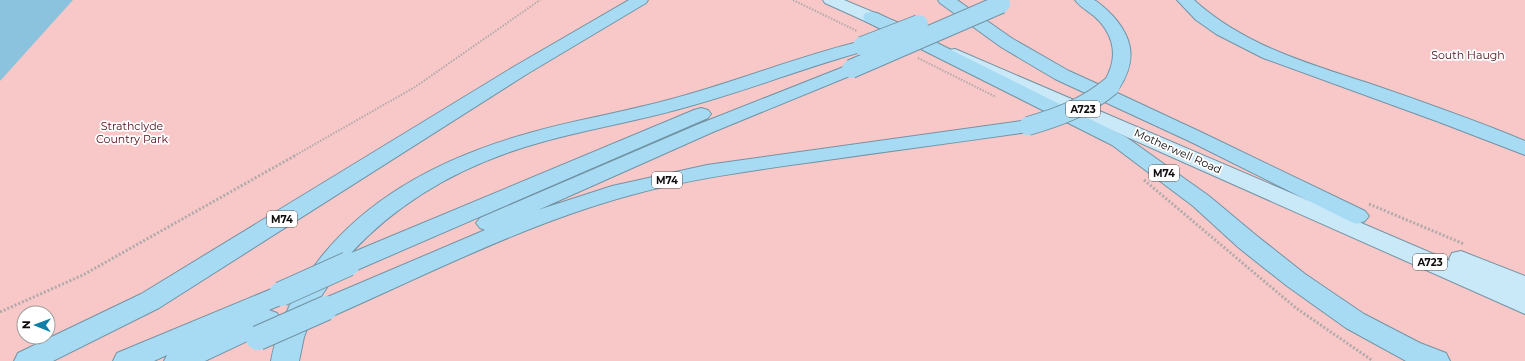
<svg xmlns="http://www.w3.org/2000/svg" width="1525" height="361" viewBox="0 0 1525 361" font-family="Montserrat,sans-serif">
<rect width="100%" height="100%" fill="#fef6f6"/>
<path fill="#f8c8c9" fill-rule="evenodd" d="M 0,0 L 1525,0 L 1525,361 L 0,361 ZM 24,313 L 48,313 L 48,337 L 24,337 Z"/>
<polygon fill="#8bc2dd" points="0,0 73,0 0,81"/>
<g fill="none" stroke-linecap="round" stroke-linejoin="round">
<defs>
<g id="primary">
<polygon points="823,0 844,0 899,23 901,27 899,31 893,32 887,31 825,3"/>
<polygon points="955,49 1450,261 1449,259 1452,253 1461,251 1525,276 1525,314 949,58 946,54 949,50"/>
</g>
<g id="motorway">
<polygon points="629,0 648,0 646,3 527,74 159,308 53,361 14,361 18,353 141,294 515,66"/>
<path d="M 938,0 L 957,0 L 1013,39 L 1069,71 L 1102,86 C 1104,82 1107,77 1109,72 C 1118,51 1111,31 1094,16 C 1088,11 1080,7 1075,0 C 1080,0 1089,0 1094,0 C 1100,3 1108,11 1113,16 C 1135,41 1136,63 1118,90 L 1113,91 L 1205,134 L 1365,211 L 1369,216 L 1365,221 L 1357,224 L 1349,221 L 1191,142 L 1055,79 L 1001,47 L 940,3 Z"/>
<path d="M 1177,0 L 1194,0 C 1243,45 1309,64 1371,84 C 1423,102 1475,120 1525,141 L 1525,155 L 1439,122 L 1263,58 L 1216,34 L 1196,20 Z"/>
<polygon points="871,12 877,13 1126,137 1209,196 1257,236 1305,274 1364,314 1420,343 1446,353 1450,361 1406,361 1346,328 1287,286 1239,248 1193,206 1112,145 865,21 863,17 865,13"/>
<path d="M 862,41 L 868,42 L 871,46 L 868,50 C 806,67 746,91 683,108 C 637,121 589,129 542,142 C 469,162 403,197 351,253 L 694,110 L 701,108 L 708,110 L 711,114 L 708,118 L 357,270 L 348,273 L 339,269 L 318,301 L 485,230 L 480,228 L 476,223 L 480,218 L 699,124 L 851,64 L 857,65 L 860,69 L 857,73 L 713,132 L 538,210 L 612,186 L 707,165 L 1028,120 L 1035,122 L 1038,126 L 1035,130 L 1028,132 C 959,142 889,151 820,161 C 756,170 693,178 631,195 C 528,223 432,272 335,315 L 326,318 L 317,315 L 314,310 L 304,337 L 299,361 L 271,361 C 278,322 297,287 322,256 C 373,193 448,156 526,134 C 573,120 621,113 668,100 C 733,83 796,57 862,41 Z"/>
<polygon points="281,285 290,287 294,294 290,301 269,310 277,313 281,320 277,327 205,361 164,361 167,355 154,361 113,361 117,353"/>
</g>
</defs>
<use href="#primary" stroke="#7293a3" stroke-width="2"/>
<use href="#motorway" stroke="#7293a3" stroke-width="2"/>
<g stroke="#b0aaaa" stroke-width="2" stroke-dasharray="1.5 1.5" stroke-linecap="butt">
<polyline points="793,0 857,31"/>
<polyline points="918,58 996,97"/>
<polyline points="294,156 415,87 540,0"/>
</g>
<g stroke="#b0aaaa" stroke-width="3" stroke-dasharray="2 2" stroke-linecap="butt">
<polyline points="1144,180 1296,308 1373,361"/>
<polyline points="1369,204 1464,244"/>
<polyline points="0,312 83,275 296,155"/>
</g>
<use href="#primary" fill="#cae9f8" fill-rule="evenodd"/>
<use href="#motorway" fill="#a7dbf4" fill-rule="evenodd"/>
<defs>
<g id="motorway-bridge-far1">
<polyline points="862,46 919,24"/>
<polyline points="851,69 1001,4"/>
<path d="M 1028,126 C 1059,117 1086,107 1111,86"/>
</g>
<g id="motorway-bridge">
<polyline points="281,294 348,264"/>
<polyline points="258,338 326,308"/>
</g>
</defs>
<use href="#motorway-bridge-far1" stroke="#7293a3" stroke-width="20" stroke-linecap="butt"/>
<use href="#motorway-bridge" stroke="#7293a3" stroke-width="26" stroke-linecap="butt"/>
<use href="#motorway-bridge-far1" stroke="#a7dbf4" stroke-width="18"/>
<use href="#motorway-bridge" stroke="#a7dbf4" stroke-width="24"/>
</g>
<g text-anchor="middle" stroke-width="3.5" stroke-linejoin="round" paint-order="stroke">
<g fill="#fff" stroke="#585555" stroke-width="1">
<rect x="1066" y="101" width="34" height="16" rx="3"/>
<rect x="1149" y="165" width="30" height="16" rx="3"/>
<rect x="652" y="172" width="30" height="16" rx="3"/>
<rect x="267" y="211" width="30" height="16" rx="3"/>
<rect x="1413" y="254" width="34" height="16" rx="3"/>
</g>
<g font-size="10" font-weight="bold" fill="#100c0c">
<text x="1083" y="113">A723</text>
<text x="1164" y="177">M74</text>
<text x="667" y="184">M74</text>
<text x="282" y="223">M74</text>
<text x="1430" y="266">A723</text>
</g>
<g font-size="11" fill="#510c18" stroke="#fff">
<text x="1468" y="59">South Haugh</text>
<text x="132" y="130">Strathclyde<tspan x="132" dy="13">Country Park</tspan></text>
</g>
<g font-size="11" fill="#100c0c" stroke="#fff">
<text transform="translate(1178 151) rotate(24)" y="4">Motherwell Road</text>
</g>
</g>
<g transform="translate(36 325) rotate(271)"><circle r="19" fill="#ffffff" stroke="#9f9e9e"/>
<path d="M0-3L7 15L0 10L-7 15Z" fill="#0e7fa7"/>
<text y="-6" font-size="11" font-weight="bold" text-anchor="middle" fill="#100c0c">N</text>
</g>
</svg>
